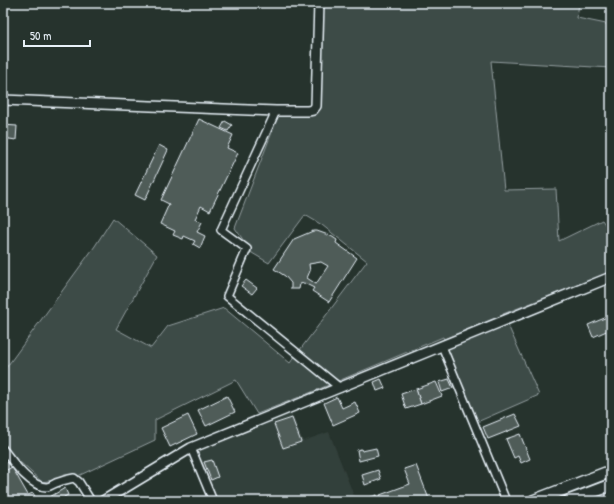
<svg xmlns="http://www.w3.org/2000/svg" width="614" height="504" viewBox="0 0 614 504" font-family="'Patrick Hand',sans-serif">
<rect width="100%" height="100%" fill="#26332d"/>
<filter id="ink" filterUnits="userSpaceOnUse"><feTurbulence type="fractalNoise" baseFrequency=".025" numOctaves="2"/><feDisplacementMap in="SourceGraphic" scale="8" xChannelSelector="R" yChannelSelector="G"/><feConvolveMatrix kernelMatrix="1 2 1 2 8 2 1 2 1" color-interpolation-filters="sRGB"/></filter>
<g filter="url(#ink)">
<polygon fill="#333f3a" points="291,412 303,441 329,432 356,501 217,501 196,451"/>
<polygon fill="#3e4b47" stroke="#939ea0" points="322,3 579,3 577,18 611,25 611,68 491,61 504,190 556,189 559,241 602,220 611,233 611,272 503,314 539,395 477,422 443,337 312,392 257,414 236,380 155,420 155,440 78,476 42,482 21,463 3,455 3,372 95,246 113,218 157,255 116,329 151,348 168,326 224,308 290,363 367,261 322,225 305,215 269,263 252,253 235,228 279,114 317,113"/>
<g fill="#505c59" stroke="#e8f1f8" fill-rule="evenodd">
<polygon points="199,119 233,135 227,148 238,153 210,211 201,206 195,219 202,222 197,232 205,236 200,248 193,244 195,241 184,236 183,239 173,235 175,231 160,224 169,204 161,200"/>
<polygon points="225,121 232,125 228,131 221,128"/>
<polygon points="3,125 17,126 16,140 3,138"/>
<polygon points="159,145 168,150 145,200 135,195"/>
<path d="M 313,231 L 317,231 L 331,236 L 337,240 L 336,243 L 357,258 L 329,302 L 312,291 L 314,288 L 304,283 L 300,284 L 299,289 L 291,289 L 291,283 L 285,276 L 274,269 L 294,239 ZM 321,262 L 328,266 L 316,284 L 307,278 L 310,271 L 309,264 Z"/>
<polygon points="246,280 257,288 252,294 241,286"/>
<polygon points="607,317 611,325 611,329 593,337 588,325"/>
<polygon points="381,379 385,388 377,391 374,382"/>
<polygon points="449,379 453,388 442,392 439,382"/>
<polygon points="436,382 442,396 421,404 416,389"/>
<polygon points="416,389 421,404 406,409 401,394"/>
<polygon points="227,396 235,412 206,426 198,410"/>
<polygon points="337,397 342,408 355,402 360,413 333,425 324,403"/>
<polygon points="515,414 521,426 488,439 483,427"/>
<polygon points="188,415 197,434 170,447 161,428"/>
<polygon points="292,418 301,442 283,448 274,424"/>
<polygon points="520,434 530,459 521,463 518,456 514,458 506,439"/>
<polygon points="376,448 378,456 359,461 357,450 361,449 362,451"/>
<polygon points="212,460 218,477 211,480 204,462"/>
<polygon points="416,465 429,499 425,501 382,501 380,495 410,484 404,469"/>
<polygon points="12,467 28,495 33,493 37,500 40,498 41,501 3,501 3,472"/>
<polygon points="378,470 381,479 365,485 362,475"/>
<polygon points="65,488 68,495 64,497 67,501 43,501"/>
<polygon points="377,495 380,501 366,501 366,499"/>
</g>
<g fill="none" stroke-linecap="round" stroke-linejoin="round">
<defs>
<g id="minor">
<polyline points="276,111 221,230 247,249 227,296 340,388"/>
<polyline points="442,346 506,501"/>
<polyline points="191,448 213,501"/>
<path d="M 3,449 C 12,461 31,488 47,487 C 52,486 54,483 59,482 C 64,480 69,479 74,478 L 79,482 L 91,501"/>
</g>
<g id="tertiary">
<polyline points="3,100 276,111 308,111 313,110 316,106 319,3"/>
<polyline points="103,501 191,448 611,277"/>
</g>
<g id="trunk">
<polyline points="533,501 611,471"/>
<polyline points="569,501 611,485"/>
</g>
</defs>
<use href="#minor" stroke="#e8f1f8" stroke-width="10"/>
<use href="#tertiary" stroke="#e8f1f8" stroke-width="12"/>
<use href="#trunk" stroke="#e8f1f8" stroke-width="14"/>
<use href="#minor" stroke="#26332d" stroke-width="7"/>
<use href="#tertiary" stroke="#26332d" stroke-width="9"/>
<use href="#trunk" stroke="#26332d" stroke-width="11"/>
</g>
</g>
<rect width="614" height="504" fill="none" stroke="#26332d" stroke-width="16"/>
<rect x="8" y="8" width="598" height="488" fill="none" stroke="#e8f1f8" stroke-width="1.5" filter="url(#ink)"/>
<path d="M24 40v6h66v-6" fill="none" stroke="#e8f1f8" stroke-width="2"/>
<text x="30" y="40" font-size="12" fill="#e8f1f8" stroke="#26332d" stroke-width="3" paint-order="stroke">50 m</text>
</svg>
